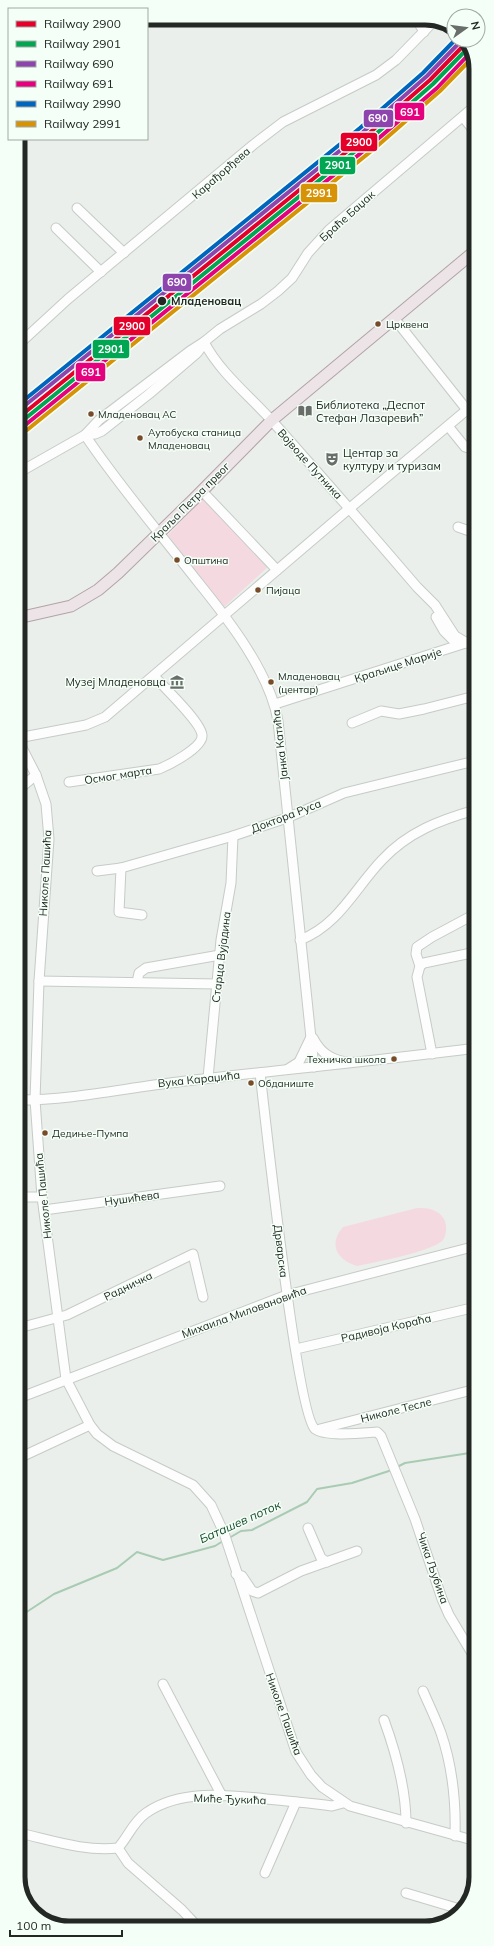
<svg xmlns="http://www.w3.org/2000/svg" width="494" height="1946" viewBox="0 0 494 1946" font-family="Mulish,sans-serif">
<rect width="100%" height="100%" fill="#eaefeb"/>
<g fill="#f4dae0">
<polygon points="206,496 269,566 224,607 168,535"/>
<polygon points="476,1091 476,1136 472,1136 467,1092"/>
<path d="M 417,1208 C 428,1208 438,1209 444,1219 C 447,1224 447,1235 443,1240 C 432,1252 375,1262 357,1266 C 337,1260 328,1244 343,1227 Z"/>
</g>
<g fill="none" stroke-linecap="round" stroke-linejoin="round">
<g stroke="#a9cbb2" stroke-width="2">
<polyline points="397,1467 405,1463 476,1452"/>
<polyline points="229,1538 241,1531 252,1530 307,1502 317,1489 352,1483 392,1470"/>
<polyline points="19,1617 54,1594 117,1568 137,1552 163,1560 215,1546 223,1541"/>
</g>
<defs>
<g id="minor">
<polyline points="416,18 424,32"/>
<polyline points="463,117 475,132"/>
<polyline points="77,208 124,253"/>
<polyline points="56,228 101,272"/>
<polyline points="394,318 467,410"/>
<path d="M 204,342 C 221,374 250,396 273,422 C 322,477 369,531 417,587 L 435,605 L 455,636 L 467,643"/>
<polyline points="18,345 68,299 253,145 283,122 376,75 396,60 435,20"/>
<polyline points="448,426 465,447 475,450"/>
<path d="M 85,435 C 119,486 160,533 198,582 C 228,619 270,673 278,721 L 314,1067"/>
<polyline points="85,435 95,434 102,431 149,394 197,353 203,345"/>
<polyline points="18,473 85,435 99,420 190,351 204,342 220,329 261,304 278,291 292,278 308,253 329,230 475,106"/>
<polyline points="202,491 277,570"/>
<polyline points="458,527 475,533"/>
<polyline points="436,617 444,631 453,640"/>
<polyline points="275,704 475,640"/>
<polyline points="352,723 381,711 399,714 424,709 475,696"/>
<polyline points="18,738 86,725 105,717 344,513 475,403"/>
<polyline points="18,740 36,775 46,804 49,839 39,981 35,1100 42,1197 66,1379 90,1425 97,1434 113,1446 193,1485 211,1505 224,1533 296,1752 311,1775 322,1787 350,1806 476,1841"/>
<path d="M 69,782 L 159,769 C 169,765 202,748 202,736 C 203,724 163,686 154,676"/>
<polyline points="18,790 36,775"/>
<polyline points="121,868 119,912 142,915"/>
<polyline points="97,871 121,868 233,836 287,818 344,793 475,761"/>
<path d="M 300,940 C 339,925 355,888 382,860 C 408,832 440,820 475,810"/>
<polyline points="420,966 424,963 476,952"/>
<polyline points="39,981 218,984"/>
<polyline points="137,982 139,973 146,968 220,955"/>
<path d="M 313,1038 C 321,1053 330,1059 346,1062"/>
<polyline points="432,1054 417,977 420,966 416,954 417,947 432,937 475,914"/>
<polyline points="288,1069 299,1062 311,1037"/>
<path d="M 260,1073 C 265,1115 297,1415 315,1429 C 325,1437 363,1433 377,1432 L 381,1436 L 415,1519 L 442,1599 L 449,1615 L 476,1660"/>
<polyline points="208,1078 221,940 231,883 233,836"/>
<path d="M 19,1100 C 72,1100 125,1088 178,1082 C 277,1070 376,1061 476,1048"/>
<polyline points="19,1197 42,1197"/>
<polyline points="44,1210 220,1186"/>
<polyline points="19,1328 67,1315 193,1254 203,1297"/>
<polyline points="296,1349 476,1307"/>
<polyline points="19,1398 287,1295 476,1246"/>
<polyline points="320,1429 476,1389"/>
<polyline points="19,1458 90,1425"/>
<polyline points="308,1528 321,1558 327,1562"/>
<polyline points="236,1574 242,1576 252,1591 258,1593 301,1571 357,1551"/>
<polyline points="163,1684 222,1796"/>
<path d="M 423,1691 C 429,1705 436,1719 441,1733 C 452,1765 456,1802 455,1836"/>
<path d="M 384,1720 C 396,1753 406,1788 406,1823"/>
<path d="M 19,1833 C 51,1840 85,1852 118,1848 C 128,1837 133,1822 146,1813 C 183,1787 236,1796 277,1800 C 296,1802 314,1803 332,1806 L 343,1803"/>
<polyline points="118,1848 128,1863 182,1910 199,1928"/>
<polyline points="265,1873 296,1802"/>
<polyline points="406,1893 463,1910"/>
</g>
<polyline id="major" points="18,618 71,606 98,590 118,573 194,499 272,420 475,251"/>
</defs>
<use href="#minor" stroke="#c6cbc7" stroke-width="11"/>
<use href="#major" stroke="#b2a3a7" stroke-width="13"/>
<use href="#minor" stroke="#fcfdfc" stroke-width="9"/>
<use href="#major" stroke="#ede4e8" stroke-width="11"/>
<polyline stroke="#d4d6d4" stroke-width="2" stroke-dasharray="7 7" stroke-linecap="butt" points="18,403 248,216"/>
<defs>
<polyline id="rail-1" points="18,418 366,136 430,80 466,43"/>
<polyline id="rail-2" points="21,422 369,140 433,84 468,48"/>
<polyline id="rail-3" points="18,411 363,132 427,76 462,40"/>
<polyline id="rail-4" points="24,426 372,144 437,88 471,52"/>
<polyline id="rail-5" points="18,405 360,128 423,73 455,40"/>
<polyline id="rail-6" points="27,430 375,148 440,91 473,57"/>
</defs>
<use href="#rail-1" stroke="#f4fff7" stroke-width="7"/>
<use href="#rail-2" stroke="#f4fff7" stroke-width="7"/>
<use href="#rail-3" stroke="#f4fff7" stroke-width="7"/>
<use href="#rail-4" stroke="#f4fff7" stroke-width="7"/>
<use href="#rail-5" stroke="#f4fff7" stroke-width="7"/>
<use href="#rail-6" stroke="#f4fff7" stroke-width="7"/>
<use href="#rail-1" stroke="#e4002b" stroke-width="4"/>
<use href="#rail-2" stroke="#00a651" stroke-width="4"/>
<use href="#rail-3" stroke="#8e44ad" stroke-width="4"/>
<use href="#rail-4" stroke="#e5007d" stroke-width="4"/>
<use href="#rail-5" stroke="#0065bd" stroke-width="4"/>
<use href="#rail-6" stroke="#d79306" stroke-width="4"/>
</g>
<defs>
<symbol id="library-bare" viewBox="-9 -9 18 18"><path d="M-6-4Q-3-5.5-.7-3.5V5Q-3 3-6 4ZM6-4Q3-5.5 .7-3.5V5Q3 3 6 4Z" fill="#696e6a" stroke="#f4fff7" stroke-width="2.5" paint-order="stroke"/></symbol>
<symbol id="theatre-bare" viewBox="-9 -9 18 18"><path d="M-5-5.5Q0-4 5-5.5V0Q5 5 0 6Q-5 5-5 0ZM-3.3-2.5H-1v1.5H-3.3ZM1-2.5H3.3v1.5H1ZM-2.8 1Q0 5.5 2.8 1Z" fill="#696e6a" stroke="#f4fff7" stroke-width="2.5" paint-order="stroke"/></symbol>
<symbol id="museum-bare" viewBox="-9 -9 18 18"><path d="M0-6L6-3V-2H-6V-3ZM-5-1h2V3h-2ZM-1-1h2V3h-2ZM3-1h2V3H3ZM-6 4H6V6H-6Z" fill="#696e6a" stroke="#f4fff7" stroke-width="2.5" paint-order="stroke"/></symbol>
</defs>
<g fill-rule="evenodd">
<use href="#library-bare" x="295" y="401" width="20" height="20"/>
<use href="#theatre-bare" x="322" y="449" width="20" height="20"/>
<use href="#museum-bare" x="167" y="672" width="20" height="20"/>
</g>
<circle fill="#242825" stroke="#f4fff7" stroke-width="1.5" cx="162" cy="301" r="5"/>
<g fill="#7a4b2a" stroke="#f4fff7" stroke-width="1.5">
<circle cx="378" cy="324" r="3.5"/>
<circle cx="91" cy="414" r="3.5"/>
<circle cx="140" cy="438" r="3.5"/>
<circle cx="177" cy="560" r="3.5"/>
<circle cx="258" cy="590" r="3.5"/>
<circle cx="271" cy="682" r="3.5"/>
<circle cx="394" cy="1059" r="3.5"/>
<circle cx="251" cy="1083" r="3.5"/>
<circle cx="45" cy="1133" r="3.5"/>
</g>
<g text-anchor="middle" stroke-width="3" stroke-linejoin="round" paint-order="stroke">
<g font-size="10" fill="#242825" stroke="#f4fff7" text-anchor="start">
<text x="386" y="328">Црквена</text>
<text x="98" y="418">Младеновац АС</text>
<text x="148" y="436">Аутобуска станица<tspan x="148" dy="13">Младеновац</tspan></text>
<text x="184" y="564">Општина</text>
<text x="266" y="594">Пијаца</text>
<text x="278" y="680">Младеновац<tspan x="278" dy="13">(центар)</tspan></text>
<text x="386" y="1063" text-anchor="end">Техничка школа</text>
<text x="258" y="1087">Обданиште</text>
<text x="52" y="1137">Дедиње-Пумпа</text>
</g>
<g font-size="11" fill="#242825" stroke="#f4fff7">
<text transform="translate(221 173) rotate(-41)" y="4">Карађорђева</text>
<text transform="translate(347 216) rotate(-42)" y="4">Браће Баџак</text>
<text transform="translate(310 464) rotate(48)" y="4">Војводе Путника</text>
<text transform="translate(190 502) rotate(-45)" y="4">Краља Петра првог</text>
<text transform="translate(398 665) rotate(-18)" y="4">Краљице Марије</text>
<text transform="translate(280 745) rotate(-97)" y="4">Јанка Катића</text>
<text transform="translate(118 775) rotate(-9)" y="4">Осмог марта</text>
<text transform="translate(286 816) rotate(-21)" y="4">Доктора Руса</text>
<text transform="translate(45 873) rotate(-87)" y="4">Николе Пашића</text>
<text transform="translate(221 957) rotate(-83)" y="4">Старца Вујадина</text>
<text transform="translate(199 1079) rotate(-6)" y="4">Вука Караџића</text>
<text transform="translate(43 1196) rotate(-96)" y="4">Николе Пашића</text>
<text transform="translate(132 1198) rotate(-8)" y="4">Нушићева</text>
<text transform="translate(281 1251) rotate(83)" y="4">Дрварска</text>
<text transform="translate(128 1286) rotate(-26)" y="4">Радничка</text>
<text transform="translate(244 1312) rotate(-20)" y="4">Михаила Миловановића</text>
<text transform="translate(386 1328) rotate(-13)" y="4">Радивоја Кораћа</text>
<text transform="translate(396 1410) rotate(-14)" y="4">Николе Тесле</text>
<text transform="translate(433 1568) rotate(71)" y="4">Чика Љубина</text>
<text transform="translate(284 1714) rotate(70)" y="4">Николе Пашића</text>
<text transform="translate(230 1799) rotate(2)" y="4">Миће Ђукића</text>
</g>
<g font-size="11" font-weight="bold" fill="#242825" stroke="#f4fff7" text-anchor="start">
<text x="171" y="305">Младеновац</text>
</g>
<g font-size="11" fill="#242825" stroke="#f4fff7" text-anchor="start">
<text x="316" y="409">Библиотека „Деспот<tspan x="316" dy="13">Стефан Лазаревић”</tspan></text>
<text x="343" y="457">Центар за<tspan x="343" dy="13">културу и туризам</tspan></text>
<text x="166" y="686" text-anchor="end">Музеј Младеновца</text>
</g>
<g font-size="12" font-style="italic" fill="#144928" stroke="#f4fff7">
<text transform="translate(240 1522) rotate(-24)" y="4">Баташев поток</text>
</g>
</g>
<path d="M0 0H494V1946H0ZM69 25H425A44 44 0 0 1 469 69V1877A44 44 0 0 1 425 1921H69A44 44 0 0 1 25 1877V69A44 44 0 0 1 69 25Z" fill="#f4fff7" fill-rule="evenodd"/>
<path fill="none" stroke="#242825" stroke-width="5" d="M69 25H425A44 44 0 0 1 469 69V1877A44 44 0 0 1 425 1921H69A44 44 0 0 1 25 1877V69A44 44 0 0 1 69 25Z"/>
<g stroke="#f4fff7" stroke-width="1.5">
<rect x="394" y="102" width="31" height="19" rx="4" fill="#e5007d"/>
<rect x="363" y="109" width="31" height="19" rx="4" fill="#8e44ad"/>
<rect x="340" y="132" width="38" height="20" rx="4" fill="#e4002b"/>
<rect x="319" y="156" width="37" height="19" rx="4" fill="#00a651"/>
<rect x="300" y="183" width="38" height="20" rx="4" fill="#d79306"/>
<rect x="162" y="273" width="30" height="19" rx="4" fill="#8e44ad"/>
<rect x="113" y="316" width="38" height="20" rx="4" fill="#e4002b"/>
<rect x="92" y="339" width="38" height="20" rx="4" fill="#00a651"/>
<rect x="75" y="362" width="31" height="20" rx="4" fill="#e5007d"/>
</g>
<g font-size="11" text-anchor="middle" font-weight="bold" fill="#fff">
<text x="410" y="116">691</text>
<text x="378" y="122">690</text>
<text x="359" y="146">2900</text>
<text x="338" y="169">2901</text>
<text x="319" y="197">2991</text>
<text x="177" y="286">690</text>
<text x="132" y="330">2900</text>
<text x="111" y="353">2901</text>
<text x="91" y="376">691</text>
</g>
<rect x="8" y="8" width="140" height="132" fill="#f4fff7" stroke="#a1a9a3"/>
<rect x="16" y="21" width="20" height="6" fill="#e4002b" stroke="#a1a9a3"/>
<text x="44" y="28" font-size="12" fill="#242825">Railway 2900</text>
<rect x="16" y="41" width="20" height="6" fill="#00a651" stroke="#a1a9a3"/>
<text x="44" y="48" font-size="12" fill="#242825">Railway 2901</text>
<rect x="16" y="61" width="20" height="6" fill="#8e44ad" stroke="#a1a9a3"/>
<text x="44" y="68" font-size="12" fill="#242825">Railway 690</text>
<rect x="16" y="81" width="20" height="6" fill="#e5007d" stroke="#a1a9a3"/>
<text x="44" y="88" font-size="12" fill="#242825">Railway 691</text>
<rect x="16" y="101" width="20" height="6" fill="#0065bd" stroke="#a1a9a3"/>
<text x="44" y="108" font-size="12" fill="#242825">Railway 2990</text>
<rect x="16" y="121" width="20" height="6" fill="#d79306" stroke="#a1a9a3"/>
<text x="44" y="128" font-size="12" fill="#242825">Railway 2991</text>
<g transform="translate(466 28) rotate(76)"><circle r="19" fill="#f4fff7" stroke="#a1a9a3"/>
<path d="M0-3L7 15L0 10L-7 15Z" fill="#696e6a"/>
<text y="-6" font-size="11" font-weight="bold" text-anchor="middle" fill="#242825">N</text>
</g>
<path d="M10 1930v6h112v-6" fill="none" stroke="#242825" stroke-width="2"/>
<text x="16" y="1930" font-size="12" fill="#242825" stroke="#f4fff7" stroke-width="3" paint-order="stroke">100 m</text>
</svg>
